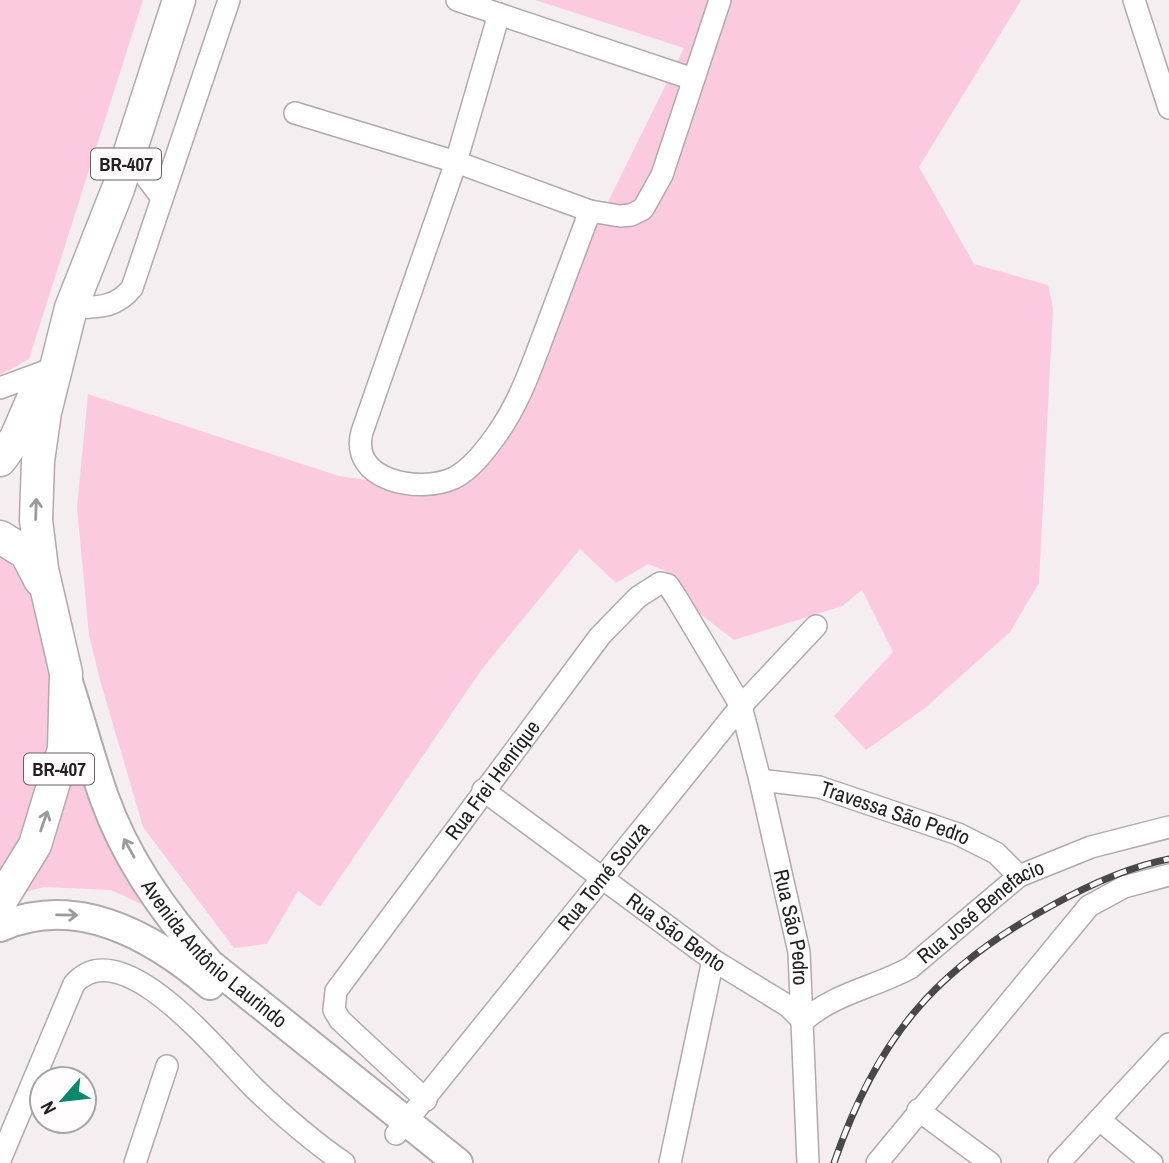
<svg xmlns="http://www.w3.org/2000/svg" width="1169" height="1163" viewBox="0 0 1169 1163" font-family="'Archivo Narrow',sans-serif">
<rect width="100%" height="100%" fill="#f5eef1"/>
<g fill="#fbcadf">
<polygon points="0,0 143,0 29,359 0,375"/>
<polygon points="535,0 1021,0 919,167 974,264 1048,285 1053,308 1039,583 1010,632 925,708 866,750 834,716 893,652 862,590 842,606 734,640 695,610 666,571 648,564 616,583 580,549 482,669 320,907 298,891 267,944 234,948 143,827 100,680 89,635 77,507 88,394 339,476 449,492 481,470 526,407 593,232 684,48"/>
<polygon points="0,546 22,562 51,642 54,756 30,828 0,875"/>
<polygon points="79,740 152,909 111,890 44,887 14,895"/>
</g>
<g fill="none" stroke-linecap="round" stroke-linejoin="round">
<defs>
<g id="minor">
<polyline points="457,0 693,79"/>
<polyline points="1134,0 1169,108"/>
<path d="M 499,14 L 456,162 L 362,432 C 349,481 419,494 454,478 C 471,469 484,452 495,437 C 519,404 531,368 545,331 C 560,291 575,251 590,211"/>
<polyline points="295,113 456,162 590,211 620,216 631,215 643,209 662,175 720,0"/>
<polyline points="128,159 140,169 162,198"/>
<path d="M 71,308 C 96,307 115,309 132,288 L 229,0"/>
<polyline points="0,388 46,371"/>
<path id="s1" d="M 760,780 L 819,787 L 958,834 L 996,853 L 1019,876"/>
<path id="s2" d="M 483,790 L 713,960 L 788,1006 L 803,1021 C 835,993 873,988 910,968 L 1019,876 L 1091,847 L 1169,827"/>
<path id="s3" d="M 426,1100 L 340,1020 L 334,1010 L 336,991 L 600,636 L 638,597 L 660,583 L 668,585 L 676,597 L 741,706 L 760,780 L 799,952 L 808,1163"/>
<polyline points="918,1110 990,1163"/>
<polyline points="1101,1121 1152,1163"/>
<path id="s4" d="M 396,1134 L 741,706 L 816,626"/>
<path d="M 0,1160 L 74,984 C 122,928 224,1059 253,1087 C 281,1114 312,1141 344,1163"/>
<polyline points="135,1163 167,1066"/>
<polyline points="670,1163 713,960"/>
<polyline points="877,1163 1089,906 1124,887 1169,875"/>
<polyline points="1059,1163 1169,1044"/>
</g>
<g id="major">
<path id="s5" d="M 69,685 C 81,722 91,760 104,797 C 126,859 167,917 210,964 L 458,1163"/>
<path d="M 0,927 C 77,893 152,936 210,985"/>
</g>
<g id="highway">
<polyline points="0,460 16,438 38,387"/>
<polyline points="0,537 26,553 40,580"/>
<polyline points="0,902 35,845 64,749 66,673 42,569 36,520 38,461 45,412 71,308 118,189 179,0"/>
</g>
</defs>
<use href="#minor" stroke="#b0aaac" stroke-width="24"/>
<use href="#major" stroke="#b0aaac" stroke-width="32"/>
<use href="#highway" stroke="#b0aaac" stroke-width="35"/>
<use href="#minor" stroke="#fff" stroke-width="21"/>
<use href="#major" stroke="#fff" stroke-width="28"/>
<use href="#highway" stroke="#fff" stroke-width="32"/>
<defs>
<path id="rail" d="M 834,1163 C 877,1038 935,969 1051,906 C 1087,886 1128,867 1169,859"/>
</defs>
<use href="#rail" stroke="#4a4748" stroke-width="7"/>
<use href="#rail" stroke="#fffdfe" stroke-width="4.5" stroke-dasharray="13" stroke-linecap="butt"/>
</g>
<defs><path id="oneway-shaft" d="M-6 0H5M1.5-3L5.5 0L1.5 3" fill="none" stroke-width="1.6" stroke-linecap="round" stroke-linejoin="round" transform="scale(1.75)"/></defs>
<g stroke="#9c9b9c">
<use href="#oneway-shaft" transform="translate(36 509) rotate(-88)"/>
<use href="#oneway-shaft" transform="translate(44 821) rotate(-71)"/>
<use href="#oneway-shaft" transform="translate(129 848) rotate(-119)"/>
<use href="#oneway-shaft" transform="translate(67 915) rotate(1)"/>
</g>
<g text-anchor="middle" stroke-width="7" stroke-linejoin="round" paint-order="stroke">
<g fill="#fffdfe" stroke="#656364" stroke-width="2">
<rect x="91" y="148.5" width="70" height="31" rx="5"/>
<rect x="24" y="753.5" width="70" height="31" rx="5"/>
</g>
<g font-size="19" font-weight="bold" fill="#232122">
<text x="126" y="171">BR-407</text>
<text x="59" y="776">BR-407</text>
</g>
<g font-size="21" fill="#232122" stroke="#fffdfe">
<text dy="7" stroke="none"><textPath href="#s3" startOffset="411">Rua Frei Henrique</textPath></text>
<text dy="7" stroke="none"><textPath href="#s1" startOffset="140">Travessa São Pedro</textPath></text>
<text dy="7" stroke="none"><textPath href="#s4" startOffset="331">Rua Tomé Souza</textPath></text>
<text dy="7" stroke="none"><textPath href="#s2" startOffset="606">Rua José Benefacio</textPath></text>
<text dy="7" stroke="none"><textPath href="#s3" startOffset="1048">Rua São Pedro</textPath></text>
<text dy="7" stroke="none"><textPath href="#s2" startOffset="240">Rua São Bento</textPath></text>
<text dy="7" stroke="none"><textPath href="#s5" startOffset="312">Avenida Antônio Laurindo</textPath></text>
</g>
</g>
<g transform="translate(63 1100) rotate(242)"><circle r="33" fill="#fffdfe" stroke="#a7a5a6" stroke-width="2"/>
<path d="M0-5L12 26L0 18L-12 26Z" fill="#09896c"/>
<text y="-10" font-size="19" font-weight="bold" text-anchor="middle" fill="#232122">N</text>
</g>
</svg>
